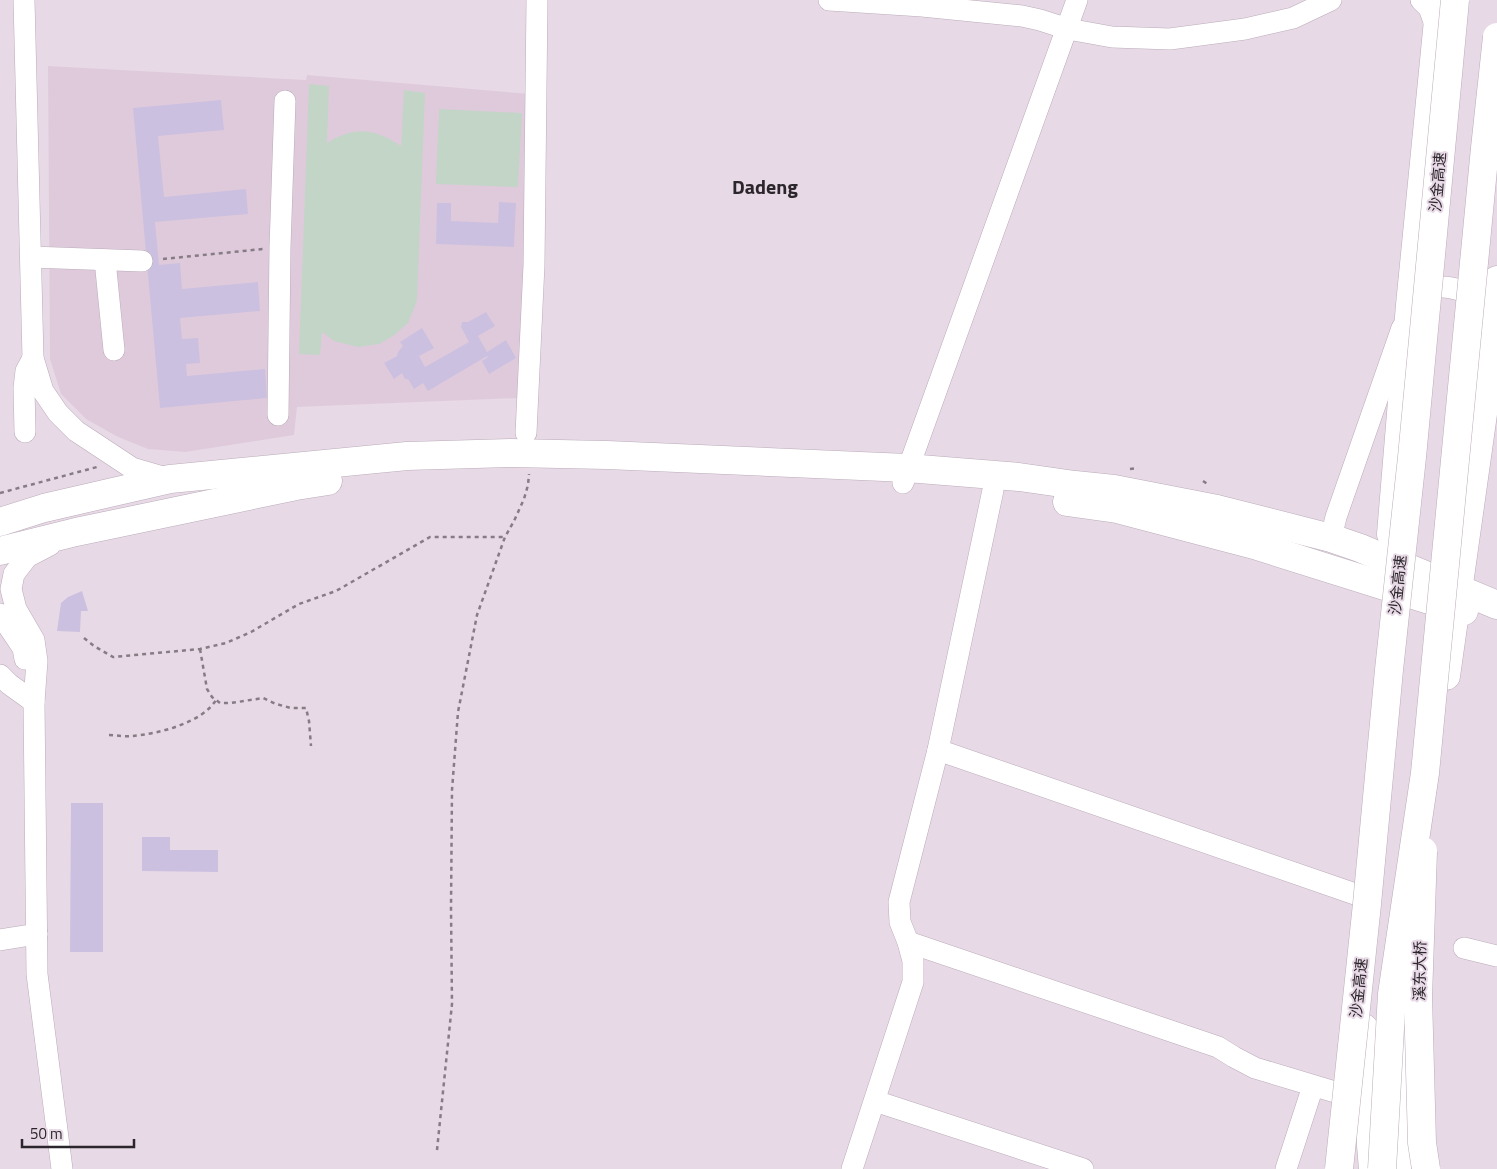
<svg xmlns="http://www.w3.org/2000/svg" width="1497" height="1169" viewBox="0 0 1497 1169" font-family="'Titillium Web','Noto Sans SC',sans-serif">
<rect width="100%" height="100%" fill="#e8d9e6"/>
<polygon fill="#dfcadc" points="48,66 306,80 307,75 530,94 519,398 297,407 294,435 185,452 148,449 118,437 86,419 61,394 50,359"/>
<g fill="#c3d5c7">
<path d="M 309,84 L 329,86 L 327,143 C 354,126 374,128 401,146 L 404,90 L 425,93 L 417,301 L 408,323 L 393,336 L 379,344 L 358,347 L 334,341 L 322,332 L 320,355 L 299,354 Z"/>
<polygon points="439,109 522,113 518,187 436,184"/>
</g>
<g fill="#ccc0e0">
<polygon points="221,100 224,130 158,136 164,197 246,189 248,214 155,222 159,265 180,263 182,289 258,282 260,311 180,318 182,339 198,338 200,363 186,364 187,376 265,369 267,398 160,408 133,108"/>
<polygon points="499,202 516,203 514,247 436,244 437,203 451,203 451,221 498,223"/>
<polygon points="486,312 495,326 478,336 487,352 506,340 516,358 489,374 482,361 488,357 487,356 428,391 423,383 414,389 408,379 405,379 402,373 394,379 384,363 397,356 398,352 403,346 400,342 422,328 434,348 419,356 425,367 469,342 461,327 462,322 468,322"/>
<polygon points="82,591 88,611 81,611 80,632 57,631 61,603 68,597"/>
<polygon points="71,803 103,803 103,952 70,952"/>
<polygon points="142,837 170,837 170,850 218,850 218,872 142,871"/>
</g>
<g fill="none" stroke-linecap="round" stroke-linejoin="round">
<defs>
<g id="minor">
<polyline points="24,0 33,358 43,391 58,413 76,431 132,468 170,479"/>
<polyline points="829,0 922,6 1022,16 1040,20 1068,29 1112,37 1170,39 1245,29 1293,18 1331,0"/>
<polyline points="1421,0 1429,8 1437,30"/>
<polyline points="31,257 142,261"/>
<polyline points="105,260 114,350"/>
<path d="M 1415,296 C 1418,292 1421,291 1426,290 C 1447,282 1465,292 1485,300"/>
<polyline points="278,415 280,247 285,101"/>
<polyline points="25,432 24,388 26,371 33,358"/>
<polyline points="526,433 534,265 537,0"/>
<polyline points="903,483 1077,0"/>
<polyline points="993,490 938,750 1355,894"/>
<polyline points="1331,538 1336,517 1402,328"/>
<polyline points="50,545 27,557 14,574 11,589 16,609 34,640 37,661 34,702 37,974 62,1169"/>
<polyline points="0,614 23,648 25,659"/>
<polyline points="0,675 9,684 34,702 32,691"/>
<polyline points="0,940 37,934"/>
<polyline points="908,942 1218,1047 1234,1057 1255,1068 1335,1092"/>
<polyline points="1464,948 1497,956"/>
<polyline points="875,1101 1083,1169"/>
<polyline points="852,1169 913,982 913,961 908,942 900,922 899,902 938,750"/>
<polyline points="1286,1169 1313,1086"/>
</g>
<g id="major">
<polyline points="1067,502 1117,509 1254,545 1464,611"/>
<polyline points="0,522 44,508 170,479 407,456 511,453 607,455 907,468 1019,477 1075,485 1114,489 1217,509 1331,538 1360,548 1497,605"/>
<polyline points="1391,534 1410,305 1440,0"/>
<polyline points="0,551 76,532 296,486 328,481"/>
<polyline points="1446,676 1493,343 1497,280"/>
<polyline points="1364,1028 1364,1062 1373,1169"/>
<polyline points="1397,1169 1407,976"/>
</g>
</defs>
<use href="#minor" stroke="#baacb9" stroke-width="22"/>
<use href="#major" stroke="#baacb9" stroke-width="29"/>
<g stroke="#867c85" stroke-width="2.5" stroke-dasharray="4 4" stroke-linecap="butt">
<polyline points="163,259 263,249"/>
<polyline points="1130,469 1138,468"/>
<polyline points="1203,481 1209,485"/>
<polyline points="0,493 97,467"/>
<polyline points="84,638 94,646 113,657 200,649 226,643 251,632 299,604 336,591 430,537 505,537"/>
<polyline points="200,649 207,689 212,697 220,703 231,703 263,698 276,704 291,708 306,708 309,721 311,746"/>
<path d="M 109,735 C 117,735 125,737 132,736 C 158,734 202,723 216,700"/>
<polyline points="437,1150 452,1004 451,909 452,790 458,712 477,615 505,537 514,521 524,499 528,485 529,474"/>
</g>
<use href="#minor" stroke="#fff" stroke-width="21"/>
<use href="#major" stroke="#fff" stroke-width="28"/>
<defs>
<polyline id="major-bridge" points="1423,851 1418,997 1422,1143 1426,1169"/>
<g id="highway-bridge">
<polyline points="1339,1169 1367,904 1389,670 1412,457 1455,0"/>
<polyline points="1382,1169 1392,994 1425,773 1485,148 1497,37"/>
</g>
</defs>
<use href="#major-bridge" stroke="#baacb9" stroke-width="29" stroke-linecap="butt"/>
<use href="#highway-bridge" stroke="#baacb9" stroke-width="29" stroke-linecap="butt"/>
<use href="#major-bridge" stroke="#fff" stroke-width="28"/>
<use href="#highway-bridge" stroke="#fff" stroke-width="28"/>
</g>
<g text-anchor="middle" stroke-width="4" stroke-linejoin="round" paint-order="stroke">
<g font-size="15" fill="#2b262b" stroke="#e8d9e6">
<text transform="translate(1438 182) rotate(-85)" y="5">沙金高速</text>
<text transform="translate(1398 585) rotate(-84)" y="5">沙金高速</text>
<text transform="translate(1420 971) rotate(-89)" y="5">溪东大桥</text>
<text transform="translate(1359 988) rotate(-84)" y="5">沙金高速</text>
</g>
<g font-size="20" font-weight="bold" fill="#2b262b" stroke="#e8d9e6">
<text x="765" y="194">Dadeng</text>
</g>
</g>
<path d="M22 1139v8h112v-8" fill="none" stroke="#2b262b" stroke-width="2.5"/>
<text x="30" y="1139" font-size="15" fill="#2b262b" stroke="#e8d9e6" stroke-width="4" paint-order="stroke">50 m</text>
</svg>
